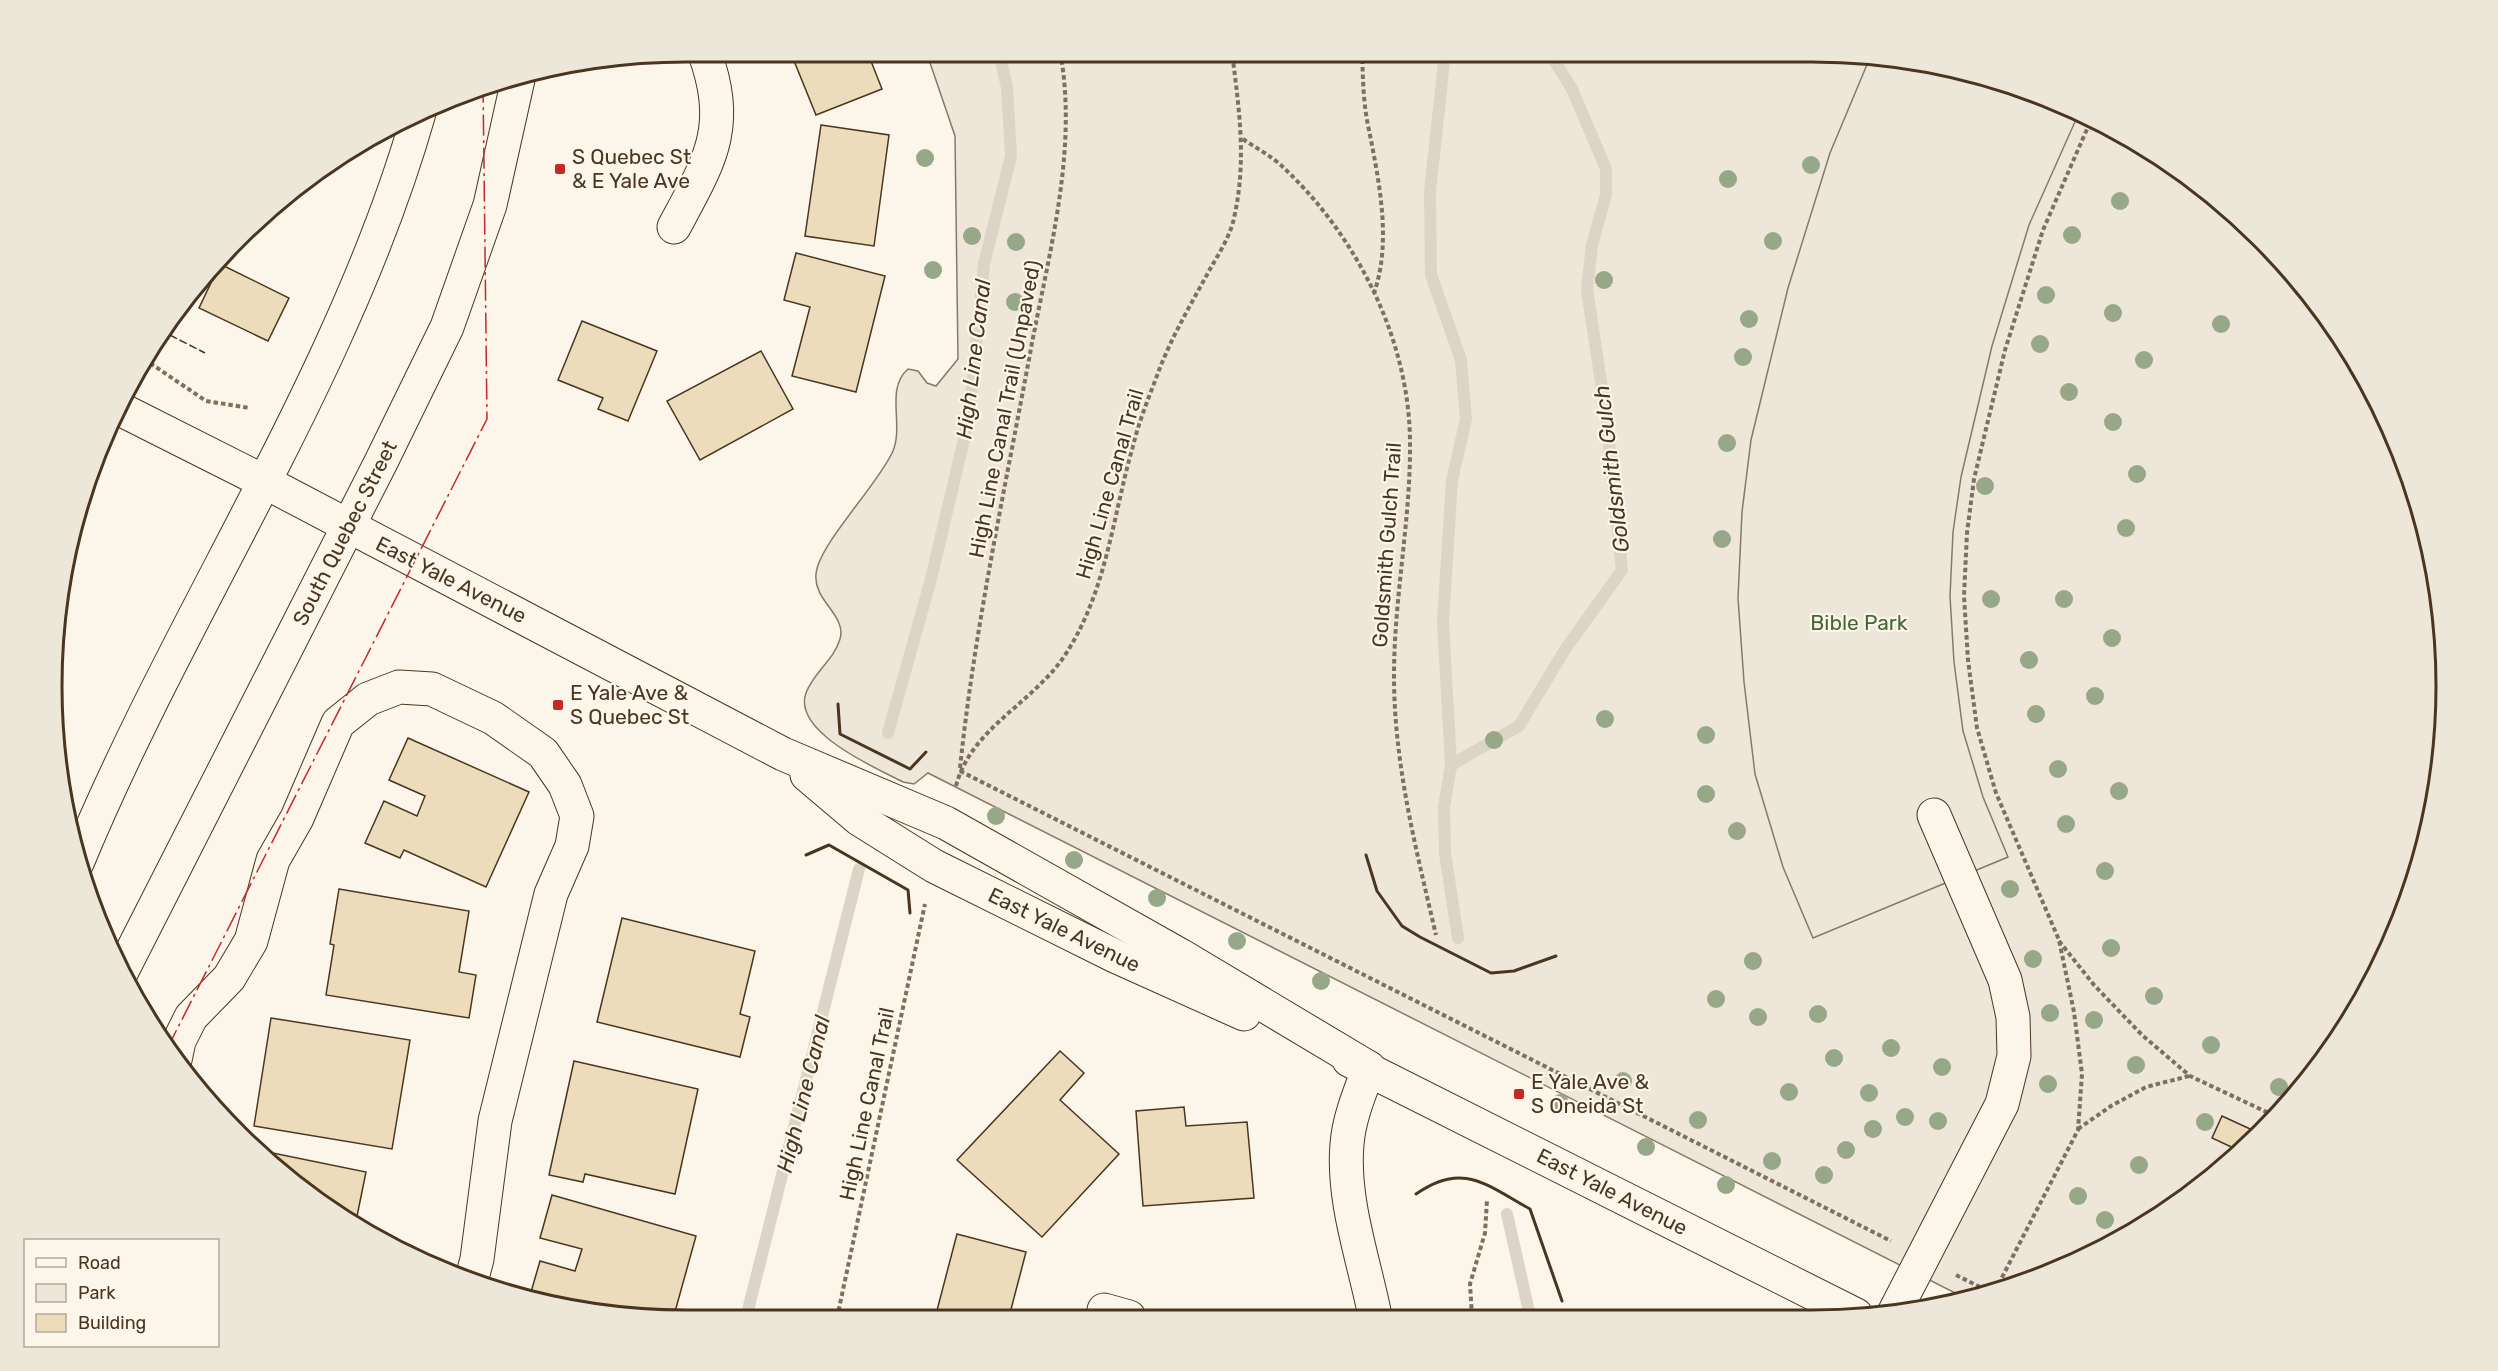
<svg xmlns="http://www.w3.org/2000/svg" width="2498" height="1371" viewBox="0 0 2498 1371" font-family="Rubik,sans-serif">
<rect width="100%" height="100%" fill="#fbf6e9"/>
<path fill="#ede6d9" stroke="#887966" stroke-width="1.5" d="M 926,51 L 1854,52 L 1977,73 L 2129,136 L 2231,208 L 2316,299 L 2381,405 L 2425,521 L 2446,644 L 2442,768 L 2413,889 L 2362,1002 L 2261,1134 L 2165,1213 L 2017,1286 L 1965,1298 L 928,773 L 914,784 L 903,782 C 876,768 792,732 806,693 C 813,673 834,660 840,639 C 847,615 813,601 816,574 C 818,545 878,485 893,451 C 904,424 885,389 908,369 L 918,371 L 927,383 L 936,386 L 958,359 L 955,136 Z"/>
<polygon fill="#ede7d9" stroke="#887966" stroke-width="1.5" points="1871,55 1977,73 2078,115 2029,225 1992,346 1961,477 1953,532 1950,596 1954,662 1963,731 1983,797 2008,857 1813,938 1783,867 1755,774 1744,682 1738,598 1742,512 1751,440 1788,288 1830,153"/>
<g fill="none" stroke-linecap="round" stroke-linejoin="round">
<g stroke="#dcd4c6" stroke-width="12">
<polyline points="1445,52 1430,192 1431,275 1461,360 1466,419 1452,480 1443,622 1451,765 1444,807 1445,853 1458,938"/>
<polyline points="888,733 931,579 969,418 984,264 1011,156 1007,88 999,51"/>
<polyline points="1451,765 1519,726 1566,648 1622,570 1606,415 1587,290 1592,245 1606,195 1606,169 1572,89 1549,52"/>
<polyline points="1507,1214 1530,1316"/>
<polyline points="746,1318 859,869"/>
</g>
</g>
<g fill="#ecdcbc" stroke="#4a3520" stroke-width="1.5">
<polygon points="790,51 867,51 882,89 816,115"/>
<polygon points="821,125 889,135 874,246 805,236"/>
<polygon points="796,253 885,276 856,392 792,376 810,307 784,300"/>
<polygon points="220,264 289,298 268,341 199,308"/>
<polygon points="582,321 657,351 628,421 598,409 603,398 558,380"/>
<polygon points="761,351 793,409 700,460 667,401"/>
<polygon points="408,738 529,792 486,887 404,850 400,858 365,843 384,801 417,816 425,796 389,780"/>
<polygon points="339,889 469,911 459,972 476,975 469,1018 326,995 334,945 330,944"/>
<polygon points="622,918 755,951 740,1014 750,1017 740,1057 597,1022"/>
<polygon points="271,1018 410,1040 392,1149 254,1126"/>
<polygon points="1060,1051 1084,1073 1060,1100 1119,1154 1042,1237 957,1160"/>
<polygon points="574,1061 698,1089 675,1194 585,1174 583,1182 549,1175"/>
<polygon points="1184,1107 1186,1126 1247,1122 1254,1198 1143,1206 1136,1111"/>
<polygon points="2222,1116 2261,1134 2240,1151 2212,1138"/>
<polygon points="258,1150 366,1172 355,1226 299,1189"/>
<polygon points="552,1195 696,1236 673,1319 644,1319 529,1299 540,1261 575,1271 582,1249 540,1238"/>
<polygon points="957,1234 1026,1252 1009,1317 935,1318"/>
</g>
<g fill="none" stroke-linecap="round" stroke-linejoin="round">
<defs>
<g id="minor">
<path d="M 674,227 C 710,160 732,128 704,51"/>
<polyline points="175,1060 179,1041 191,1017 229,978 251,941 273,860 297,818 338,723 368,699 399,687 432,689 493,718 543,753 565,785 577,816 572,846 551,894 495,1121 477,1259 472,1278"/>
<path d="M 1369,1068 C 1360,1092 1349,1118 1347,1144 C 1342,1201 1364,1260 1375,1316"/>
<polyline points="1104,1310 1129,1317"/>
<polyline points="1893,1315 2002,1104 2014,1056 2013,1017 2005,980 1934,815"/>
</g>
<g id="major">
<polyline points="118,408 263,481 783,754 946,823 1180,955 1369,1068"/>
<polyline points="807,775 859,819 934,866 1115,956 1244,1014"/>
<path d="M 77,863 C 182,609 344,377 419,113"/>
<polyline points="122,971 381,462 447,327 490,205 519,75"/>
<polyline points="1349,1060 1856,1315"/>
</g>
</defs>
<use href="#minor" stroke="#4a3520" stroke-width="35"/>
<use href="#major" stroke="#4a3520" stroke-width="35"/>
<g stroke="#7f6f5c" stroke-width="4" stroke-dasharray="4.5 3" stroke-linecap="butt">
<path d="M 1362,52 C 1363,78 1363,104 1369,130 C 1379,181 1392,242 1374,293"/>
<path d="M 1243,139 C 1256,148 1273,157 1284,168 C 1357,237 1409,339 1410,441 C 1411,519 1394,597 1394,676 C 1394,764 1416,849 1436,935"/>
<polyline points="144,359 206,401 250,408"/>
<path d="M 960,768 C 975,625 1006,484 1032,343 C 1050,249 1078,147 1060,51"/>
<polyline points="960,771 1891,1241"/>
<path d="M 956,786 C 971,727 1036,702 1067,652 C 1107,589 1113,515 1133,446 C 1139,421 1149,397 1158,373 C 1171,338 1191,304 1209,271 C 1218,255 1230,237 1234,218 C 1247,161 1239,109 1232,52"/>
<polyline points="2059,941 2094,985 2142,1035 2190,1076 2275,1116"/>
<polyline points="2078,1129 2111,1106 2146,1087 2189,1076"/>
<polyline points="1956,1275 1990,1292"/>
<polyline points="1995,1291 2078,1130 2082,1074 2074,1012 2059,940 1996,793 1977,728 1968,660 1964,596 1967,533 1974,479 2005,350 2043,230 2091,120"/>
<polyline points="1472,1316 1470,1284 1485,1233 1487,1200"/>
<polyline points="837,1318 925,904"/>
</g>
<use href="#minor" stroke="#fbf6e9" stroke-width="33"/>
<use href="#major" stroke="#fbf6e9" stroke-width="33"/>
<g stroke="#4a3520" stroke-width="1.5" stroke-dasharray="8 3" stroke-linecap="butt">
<polyline points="160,330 205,353"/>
<polyline points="52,673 63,653"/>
</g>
<g stroke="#4a3520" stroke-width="3">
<polyline points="838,704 840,734 910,769 926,752"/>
<polyline points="806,855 829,845 908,890 910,913"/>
<polyline points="1366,855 1377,891 1402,926 1420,937 1491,973 1514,971 1556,956"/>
<path d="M 1416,1194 C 1463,1161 1486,1185 1530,1209 L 1562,1301"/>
</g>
<polyline stroke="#c62828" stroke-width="1.5" stroke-dasharray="21 4.5 3 4.5" stroke-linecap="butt" points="167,1049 487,419 483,84"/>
</g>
<g fill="#96a887">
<circle cx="925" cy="158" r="9"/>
<circle cx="1811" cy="165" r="9"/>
<circle cx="1728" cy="179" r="9"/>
<circle cx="2120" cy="201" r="9"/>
<circle cx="2072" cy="235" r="9"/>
<circle cx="972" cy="236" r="9"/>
<circle cx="1773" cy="241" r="9"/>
<circle cx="1016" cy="242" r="9"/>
<circle cx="933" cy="270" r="9"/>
<circle cx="1604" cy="280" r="9"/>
<circle cx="2046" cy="295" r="9"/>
<circle cx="1015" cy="302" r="9"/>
<circle cx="2113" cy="313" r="9"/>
<circle cx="1749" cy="319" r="9"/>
<circle cx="2221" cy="324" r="9"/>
<circle cx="2040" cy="344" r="9"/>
<circle cx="1743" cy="357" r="9"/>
<circle cx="2144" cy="360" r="9"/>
<circle cx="2069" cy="392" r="9"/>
<circle cx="2113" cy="422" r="9"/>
<circle cx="1727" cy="443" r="9"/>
<circle cx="2137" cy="474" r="9"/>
<circle cx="1985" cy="486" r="9"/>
<circle cx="2126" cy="528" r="9"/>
<circle cx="1722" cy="539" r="9"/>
<circle cx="1991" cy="599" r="9"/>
<circle cx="2064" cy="599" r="9"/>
<circle cx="2112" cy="638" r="9"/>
<circle cx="2029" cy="660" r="9"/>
<circle cx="2095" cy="696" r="9"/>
<circle cx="2036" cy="714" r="9"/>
<circle cx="1605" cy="719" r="9"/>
<circle cx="1706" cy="735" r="9"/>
<circle cx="1494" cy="740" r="9"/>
<circle cx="2058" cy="769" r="9"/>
<circle cx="2119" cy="791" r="9"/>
<circle cx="1706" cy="794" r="9"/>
<circle cx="996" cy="816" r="9"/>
<circle cx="2066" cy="824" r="9"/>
<circle cx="1737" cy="831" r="9"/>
<circle cx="1074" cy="860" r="9"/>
<circle cx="2105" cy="871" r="9"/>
<circle cx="2010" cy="889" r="9"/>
<circle cx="1157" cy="898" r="9"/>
<circle cx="1237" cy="941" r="9"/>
<circle cx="2111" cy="948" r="9"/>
<circle cx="2033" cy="959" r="9"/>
<circle cx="1753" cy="961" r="9"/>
<circle cx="1321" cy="981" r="9"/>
<circle cx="2154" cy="996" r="9"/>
<circle cx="1716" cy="999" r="9"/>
<circle cx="2050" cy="1013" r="9"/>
<circle cx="1818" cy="1014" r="9"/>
<circle cx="1758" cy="1017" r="9"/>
<circle cx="2094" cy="1020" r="9"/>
<circle cx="2211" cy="1045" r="9"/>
<circle cx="1891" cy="1048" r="9"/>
<circle cx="1834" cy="1058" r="9"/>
<circle cx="2136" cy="1065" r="9"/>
<circle cx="1942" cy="1067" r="9"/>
<circle cx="1623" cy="1081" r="9"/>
<circle cx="2048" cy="1084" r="9"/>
<circle cx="2279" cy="1087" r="9"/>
<circle cx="1789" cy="1092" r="9"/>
<circle cx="1869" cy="1093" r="9"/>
<circle cx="1560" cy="1103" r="9"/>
<circle cx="1905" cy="1117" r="9"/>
<circle cx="1698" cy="1120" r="9"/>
<circle cx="1938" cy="1121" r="9"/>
<circle cx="2205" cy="1122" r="9"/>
<circle cx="1873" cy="1129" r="9"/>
<circle cx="1646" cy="1147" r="9"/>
<circle cx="1846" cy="1150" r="9"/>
<circle cx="1772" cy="1161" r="9"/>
<circle cx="2139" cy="1165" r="9"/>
<circle cx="1824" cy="1175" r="9"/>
<circle cx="1726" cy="1185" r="9"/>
<circle cx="2078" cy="1196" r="9"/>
<circle cx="2105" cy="1220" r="9"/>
</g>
<g fill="#c62828" stroke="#fbf6e9" stroke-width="2">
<rect x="554" y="163" width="12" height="12" rx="3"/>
<rect x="552" y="699" width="12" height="12" rx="3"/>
<rect x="1513" y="1088" width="12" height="12" rx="3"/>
</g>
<g text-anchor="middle" stroke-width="4.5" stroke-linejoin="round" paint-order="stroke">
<g font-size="21" fill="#4a3520" stroke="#fbf6e9" text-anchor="start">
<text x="572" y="164">S Quebec St<tspan x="572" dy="24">&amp; E Yale Ave</tspan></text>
<text x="570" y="700">E Yale Ave &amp;<tspan x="570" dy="24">S Quebec St</tspan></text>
<text x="1531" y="1089">E Yale Ave &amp;<tspan x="1531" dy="24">S Oneida St</tspan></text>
</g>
<g font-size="21" fill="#4a3520" stroke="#fbf6e9">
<text transform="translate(1005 409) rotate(-79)" y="7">High Line Canal Trail (Unpaved)</text>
<text transform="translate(1110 484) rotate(-74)" y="7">High Line Canal Trail</text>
<text transform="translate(345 533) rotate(-63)" y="7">South Quebec Street</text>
<text transform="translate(1387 545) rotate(-86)" y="7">Goldsmith Gulch Trail</text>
<text transform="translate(451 580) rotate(27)" y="7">East Yale Avenue</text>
<text transform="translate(1064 930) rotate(26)" y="7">East Yale Avenue</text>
<text transform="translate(867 1104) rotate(-78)" y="7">High Line Canal Trail</text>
<text transform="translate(1612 1192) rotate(27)" y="7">East Yale Avenue</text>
</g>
<g font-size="21" fill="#436837" stroke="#fbf6e9">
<text x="1859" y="630">Bible Park</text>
</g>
<g font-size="22" font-style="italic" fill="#4a3520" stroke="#fbf6e9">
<text transform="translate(973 359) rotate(-83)" y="8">High Line Canal</text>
<text transform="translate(1611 469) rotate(-97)" y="8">Goldsmith Gulch</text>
<text transform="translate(803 1094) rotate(-76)" y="8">High Line Canal</text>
</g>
</g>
<path d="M0 0H2498V1371H0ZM686 62H1812A624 624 0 0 1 2436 686V686A624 624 0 0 1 1812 1310H686A624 624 0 0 1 62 686V686A624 624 0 0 1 686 62Z" fill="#ede7d9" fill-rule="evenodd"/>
<path fill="none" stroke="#4a3520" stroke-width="3" d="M686 62H1812A624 624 0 0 1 2436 686V686A624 624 0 0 1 1812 1310H686A624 624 0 0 1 62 686V686A624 624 0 0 1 686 62Z"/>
<rect x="24" y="1239" width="195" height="108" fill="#fbf6e9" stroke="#b4a999" stroke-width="1.5"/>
<rect x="36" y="1258" width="30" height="9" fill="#fbf6e9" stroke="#b4a999" stroke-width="1.5"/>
<text x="78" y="1269" font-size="18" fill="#4a3520">Road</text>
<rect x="36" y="1284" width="30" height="18" fill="#ede6d9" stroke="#b4a999" stroke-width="1.5"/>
<text x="78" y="1299" font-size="18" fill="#4a3520">Park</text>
<rect x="36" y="1314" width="30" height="18" fill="#ecdcbc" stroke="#b4a999" stroke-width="1.5"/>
<text x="78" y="1329" font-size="18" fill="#4a3520">Building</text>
</svg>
